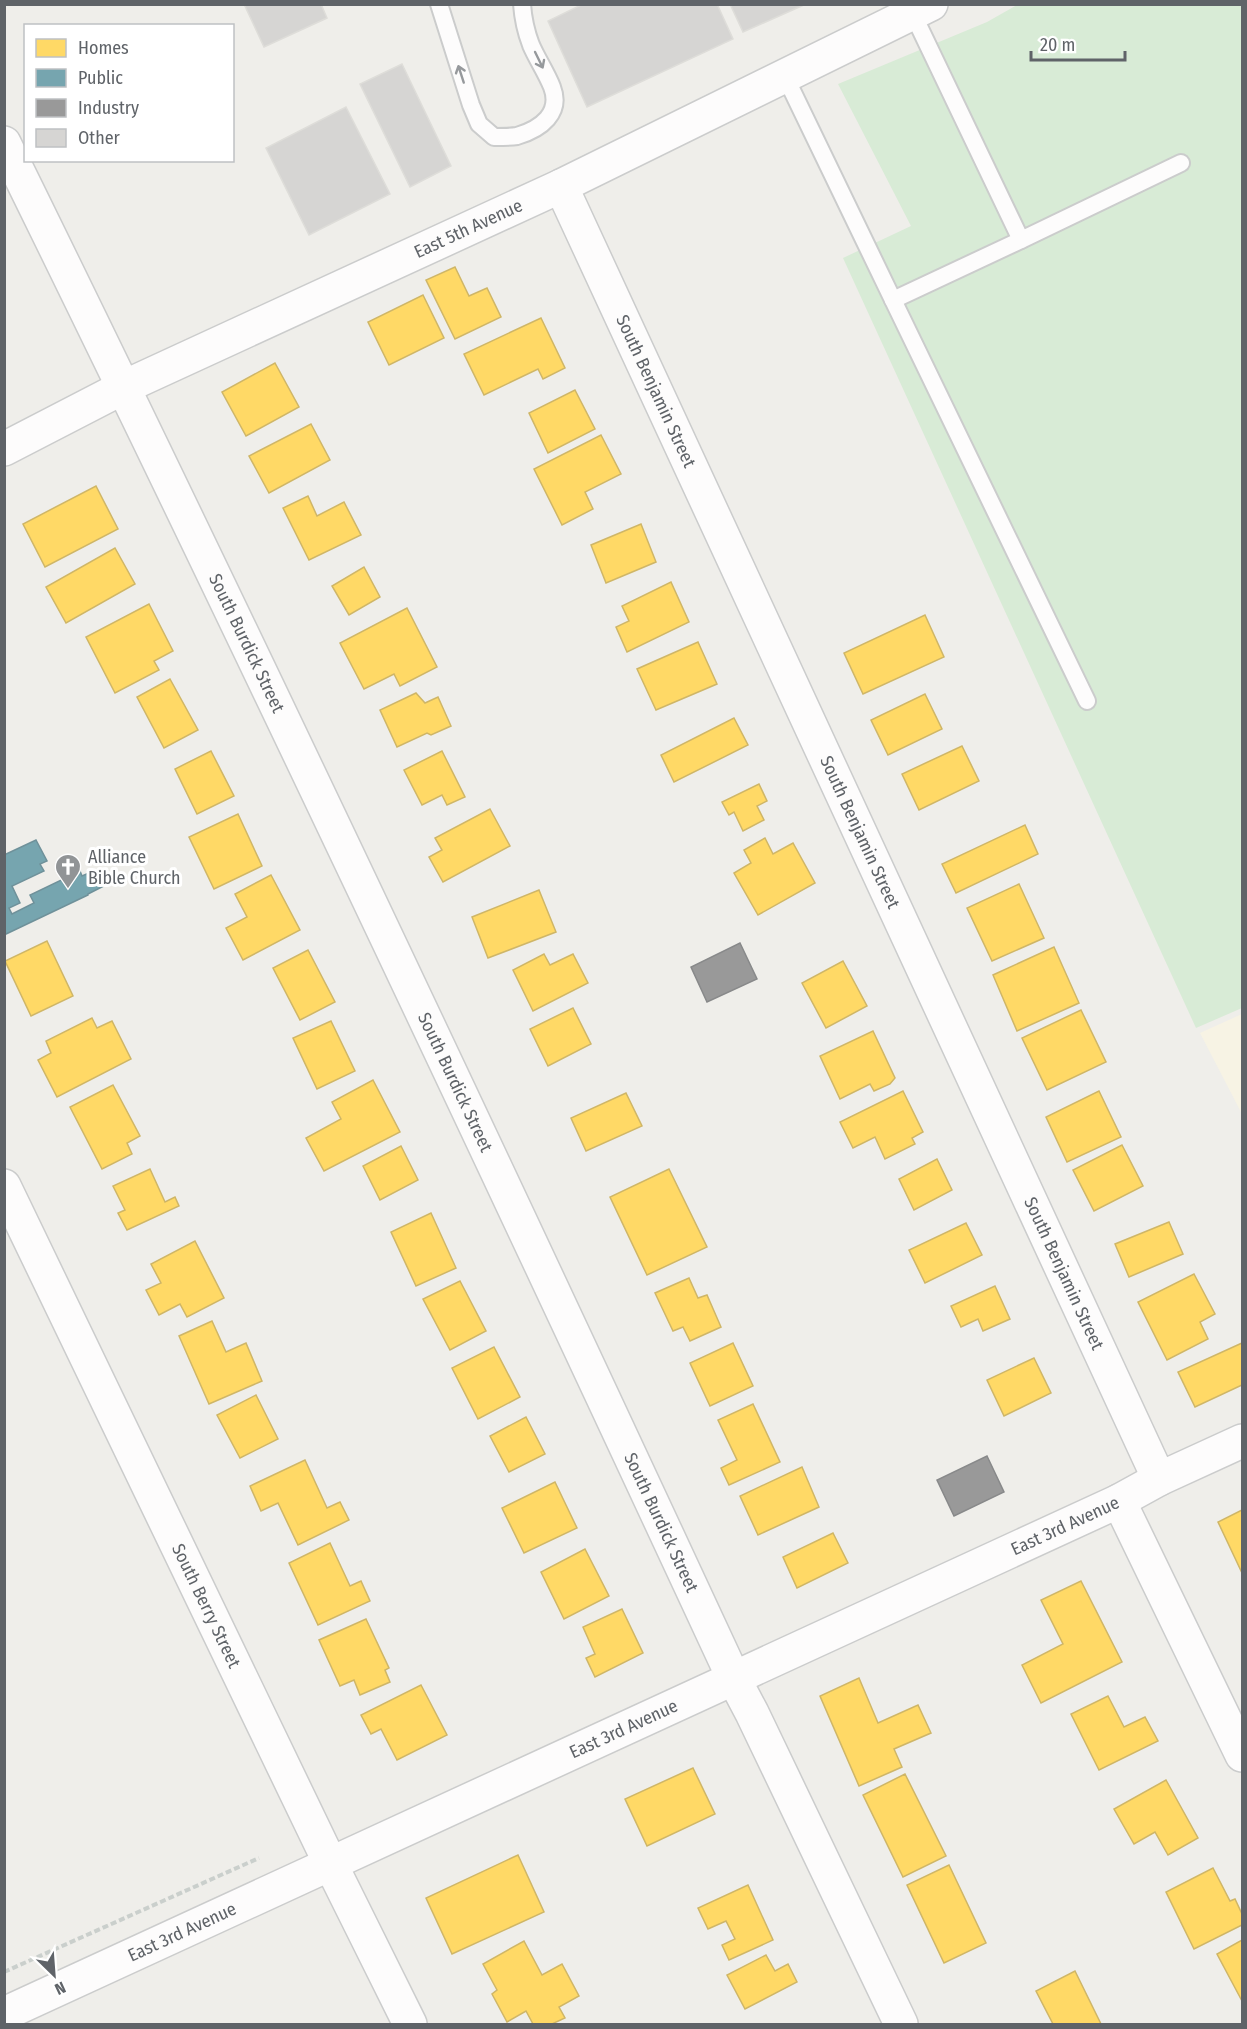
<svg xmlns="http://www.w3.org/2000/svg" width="1247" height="2029" viewBox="0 0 1247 2029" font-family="'Fira Sans Condensed',sans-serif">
<rect width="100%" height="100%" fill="#efeeea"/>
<polygon fill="#f7f3e4" points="1242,1014 1242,1114 1200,1033"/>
<polygon fill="#d8ebd6" points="1017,5 1242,5 1242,1008 1196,1028 843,258 911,226 838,84 987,22"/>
<g fill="#ffd966" stroke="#cfb667" stroke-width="1.5">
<polygon points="455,267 469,296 487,288 501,317 455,339 426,280"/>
<polygon points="423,295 444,338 389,365 368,322"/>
<polygon points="541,318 565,368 543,379 538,369 484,395 464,354"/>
<polygon points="275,363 299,407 246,436 222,392"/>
<polygon points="575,390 595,429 548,453 529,413"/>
<polygon points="311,424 330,460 269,493 249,456"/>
<polygon points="601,435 621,474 585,492 593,509 562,525 534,469"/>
<polygon points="96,486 118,529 45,567 23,524"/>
<polygon points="308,496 317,516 344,502 361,535 309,560 283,508"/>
<polygon points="641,524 656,562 606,583 591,545"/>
<polygon points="115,548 135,584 66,623 46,587"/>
<polygon points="364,567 380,597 349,615 332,586"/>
<polygon points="671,582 689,622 627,652 616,627 629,621 622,606"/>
<polygon points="149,604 173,651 154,661 159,670 115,693 86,637"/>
<polygon points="407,608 437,667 400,686 394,674 364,689 340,643"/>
<polygon points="925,615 944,657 863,694 844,653"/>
<polygon points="698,642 717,684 656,710 637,669"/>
<polygon points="170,679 198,730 164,748 137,697"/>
<polygon points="416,693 425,703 438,697 451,726 431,735 427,733 397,747 380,710"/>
<polygon points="925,694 942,729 888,755 871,720"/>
<polygon points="734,718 748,745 674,782 661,755"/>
<polygon points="962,746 979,781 919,810 902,774"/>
<polygon points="211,751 234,796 197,814 175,769"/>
<polygon points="442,751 465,797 447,805 442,795 422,805 404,770"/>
<polygon points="759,784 767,801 757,806 764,820 743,831 734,812 729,815 722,802"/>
<polygon points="490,809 510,846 443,882 429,857 442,850 435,838"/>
<polygon points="238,814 262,866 214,889 189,837"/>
<polygon points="1025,825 1038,854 956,893 942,864"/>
<polygon points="765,838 773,854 793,843 815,883 758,915 734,873 751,863 744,850"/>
<polygon points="271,875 300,930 243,960 226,928 247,917 235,894"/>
<polygon points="1019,884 1044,938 992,961 967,908"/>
<polygon points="539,890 556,932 488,958 472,917"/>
<polygon points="47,941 73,996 31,1016 5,961"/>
<polygon points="1054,947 1079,1003 1017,1031 993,975"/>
<polygon points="308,950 335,1002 300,1020 273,968"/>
<polygon points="544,954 550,965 573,954 588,983 533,1011 513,970"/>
<polygon points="843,961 867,1006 826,1028 802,983"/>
<polygon points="573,1008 591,1044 548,1066 530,1029"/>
<polygon points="1081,1010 1106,1062 1047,1090 1022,1038"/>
<polygon points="92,1018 97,1028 112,1021 131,1059 57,1097 38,1060 51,1053 46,1041"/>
<polygon points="331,1021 355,1071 317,1089 293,1038"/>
<polygon points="873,1031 895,1078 890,1084 874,1091 870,1084 840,1099 820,1056"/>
<polygon points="373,1080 400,1132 324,1171 306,1138 341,1119 332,1102"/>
<polygon points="113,1085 140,1136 127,1143 132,1154 102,1169 70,1107"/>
<polygon points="903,1091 923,1132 912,1138 915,1144 885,1159 875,1137 853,1148 840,1122"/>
<polygon points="1099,1091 1121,1137 1067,1162 1046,1117"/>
<polygon points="626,1093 642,1126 586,1151 571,1118"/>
<polygon points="1122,1145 1143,1186 1094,1211 1073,1170"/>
<polygon points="401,1146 418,1180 380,1200 363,1166"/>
<polygon points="937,1159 952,1190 914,1210 899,1179"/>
<polygon points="150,1169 165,1202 175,1197 179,1206 127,1230 118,1213 125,1210 113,1186"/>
<polygon points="669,1169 707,1247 647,1275 610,1197"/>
<polygon points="431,1213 456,1268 416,1286 391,1232"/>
<polygon points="1169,1222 1183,1254 1129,1277 1115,1244"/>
<polygon points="966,1223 982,1255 925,1283 909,1250"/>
<polygon points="195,1241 224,1298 187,1317 180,1304 159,1315 146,1290 161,1283 151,1264"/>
<polygon points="1194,1274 1215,1314 1200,1322 1208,1339 1167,1360 1138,1302"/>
<polygon points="689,1278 698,1298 707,1295 721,1327 690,1341 683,1327 673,1331 655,1293"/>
<polygon points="460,1281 486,1331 450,1350 423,1299"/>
<polygon points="995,1286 1010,1319 983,1331 978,1319 961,1327 951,1306"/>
<polygon points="212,1321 226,1352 246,1343 262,1381 209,1404 179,1336"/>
<polygon points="733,1343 753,1386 710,1406 690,1363"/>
<polygon points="1242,1343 1242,1385 1195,1407 1178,1372"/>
<polygon points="494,1347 520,1397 478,1419 452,1368"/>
<polygon points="1034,1358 1051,1393 1004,1416 987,1380"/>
<polygon points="256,1395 278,1439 240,1458 217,1415"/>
<polygon points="753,1404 780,1462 729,1485 721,1468 737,1460 718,1420"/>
<polygon points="526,1417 545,1454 509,1472 490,1436"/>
<polygon points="305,1460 327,1508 340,1502 349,1520 298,1545 278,1503 261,1511 250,1486"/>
<polygon points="802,1467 819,1507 758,1535 740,1496"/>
<polygon points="555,1482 577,1528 524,1553 502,1508"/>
<polygon points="1242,1510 1242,1573 1218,1522"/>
<polygon points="833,1533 848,1563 797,1588 783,1557"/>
<polygon points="330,1543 350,1586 361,1581 370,1601 318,1625 289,1563"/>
<polygon points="585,1549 609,1596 564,1619 541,1572"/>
<polygon points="1081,1581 1122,1662 1041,1703 1022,1665 1063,1644 1041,1600"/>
<polygon points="622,1609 643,1653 595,1677 586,1658 595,1654 583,1627"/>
<polygon points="366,1619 389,1668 385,1670 390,1682 360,1695 354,1680 340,1686 319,1640"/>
<polygon points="859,1678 878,1723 918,1705 931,1733 894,1749 902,1767 859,1786 820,1696"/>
<polygon points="421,1685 447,1735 397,1760 381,1729 371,1734 361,1715"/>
<polygon points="1108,1696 1124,1727 1145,1717 1158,1741 1099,1770 1071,1714"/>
<polygon points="693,1768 715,1814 647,1846 625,1799"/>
<polygon points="905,1774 946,1856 903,1877 863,1795"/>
<polygon points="1166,1780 1198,1838 1168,1855 1155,1832 1134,1844 1114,1809"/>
<polygon points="518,1855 544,1912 452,1954 426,1898"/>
<polygon points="949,1865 986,1943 944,1963 907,1885"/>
<polygon points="1213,1868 1230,1901 1235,1899 1242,1914 1242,1925 1194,1949 1166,1892"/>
<polygon points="748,1885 773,1940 729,1960 722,1945 735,1939 726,1921 708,1929 698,1908"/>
<polygon points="1242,1940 1242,2001 1217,1954"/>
<polygon points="524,1941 542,1975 562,1964 579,1996 559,2007 565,2018 552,2024 533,2024 526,2011 507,2022 492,1994 497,1990 483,1964"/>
<polygon points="766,1955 775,1971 788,1964 797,1982 745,2009 727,1975"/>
<polygon points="1075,1971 1101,2024 1053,2024 1036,1991"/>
</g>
<polygon fill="#76a5af" stroke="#6f919a" stroke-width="1.5" points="36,840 47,861 40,864 44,871 12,886 20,903 9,908 12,914 34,903 30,895 80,871 82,876 96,870 104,886 88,894 88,895 4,935 4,855"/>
<g fill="#999" stroke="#88898a" stroke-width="1.5">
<polygon points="740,943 757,979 707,1002 691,967"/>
<polygon points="987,1456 1004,1492 954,1516 937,1480"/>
</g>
<g fill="#d6d5d3" stroke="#deddd9" stroke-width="1.5">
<polygon points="244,4 321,4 327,18 264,47"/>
<polygon points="583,4 717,4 733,39 587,107 548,21"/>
<polygon points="730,4 806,4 743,32"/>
<polygon points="402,64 451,166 410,187 360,84"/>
<polygon points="346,107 390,194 309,235 266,148"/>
</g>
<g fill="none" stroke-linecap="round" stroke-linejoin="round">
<defs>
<g id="service">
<path d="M 439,4 L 471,105 L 479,124 L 494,137 C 501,137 510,137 517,136 C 541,129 562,113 552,87 C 546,72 537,59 531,45 C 526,32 523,18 522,4"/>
<polyline points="785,76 893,300 1021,240 913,14"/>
<polyline points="1021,240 1181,163"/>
<polyline points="893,300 1087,701"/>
</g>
<g id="minor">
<path id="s1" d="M 4,143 C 254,651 495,1164 733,1677 L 752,1713 L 901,2024"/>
<path id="s2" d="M 561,186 L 1159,1479"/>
<path id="s3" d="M 4,449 L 124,387 L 561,186 L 931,4"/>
<path id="s4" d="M 4,1186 L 331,1865 L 410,2024"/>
<polyline points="1119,1501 1242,1755"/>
</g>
<g id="tertiary">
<path id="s5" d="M 4,2014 L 1119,1501 L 1159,1479 L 1242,1441"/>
</g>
</defs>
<use href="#service" stroke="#cbcccc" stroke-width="20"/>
<use href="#minor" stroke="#cbcccc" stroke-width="36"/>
<use href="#tertiary" stroke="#cbcccc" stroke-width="36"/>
<polyline stroke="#cacfcc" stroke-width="4" stroke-dasharray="6 3" stroke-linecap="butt" points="4,1972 259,1858"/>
<use href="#service" stroke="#fdfcfc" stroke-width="16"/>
<use href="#minor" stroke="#fdfcfc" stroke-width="33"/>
<use href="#tertiary" stroke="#fdfcfc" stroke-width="33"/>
</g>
<defs><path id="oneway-shaft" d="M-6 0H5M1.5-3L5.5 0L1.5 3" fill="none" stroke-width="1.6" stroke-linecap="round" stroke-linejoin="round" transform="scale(1.5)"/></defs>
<g stroke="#96999c">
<use href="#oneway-shaft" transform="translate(539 60) rotate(64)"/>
<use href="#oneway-shaft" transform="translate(461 74) rotate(-108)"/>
</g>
<defs>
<symbol id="church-pin" viewBox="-11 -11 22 30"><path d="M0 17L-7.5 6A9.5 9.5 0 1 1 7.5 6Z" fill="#919496" stroke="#fff"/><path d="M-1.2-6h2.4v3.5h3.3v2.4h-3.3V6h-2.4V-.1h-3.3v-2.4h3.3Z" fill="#fff"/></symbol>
</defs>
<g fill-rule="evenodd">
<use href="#church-pin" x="53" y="852" width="30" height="40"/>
</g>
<g text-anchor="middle" stroke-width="6" stroke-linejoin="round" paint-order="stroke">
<g font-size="18" fill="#5f6368" stroke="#fff">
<text dy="6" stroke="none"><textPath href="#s3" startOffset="514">East 5th Avenue</textPath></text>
<text dy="6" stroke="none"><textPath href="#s2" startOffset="226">South Benjamin Street</textPath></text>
<text dy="6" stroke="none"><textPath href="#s1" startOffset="556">South Burdick Street</textPath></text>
<text dy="6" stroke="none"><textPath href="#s2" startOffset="712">South Benjamin Street</textPath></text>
<text dy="6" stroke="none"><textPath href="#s1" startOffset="1042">South Burdick Street</textPath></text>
<text dy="6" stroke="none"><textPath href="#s2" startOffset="1198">South Benjamin Street</textPath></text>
<text dy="6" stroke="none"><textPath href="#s1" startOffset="1528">South Burdick Street</textPath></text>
<text dy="6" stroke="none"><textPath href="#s5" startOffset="1168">East 3rd Avenue</textPath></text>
<text dy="6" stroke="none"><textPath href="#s4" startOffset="466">South Berry Street</textPath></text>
<text dy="6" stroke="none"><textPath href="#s5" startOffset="682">East 3rd Avenue</textPath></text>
<text dy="6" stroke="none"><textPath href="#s5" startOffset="196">East 3rd Avenue</textPath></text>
</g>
<g font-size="18" fill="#5f6368" stroke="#fff" text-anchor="start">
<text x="88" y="863">Alliance<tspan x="88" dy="21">Bible Church</tspan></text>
</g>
</g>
<rect width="1247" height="2029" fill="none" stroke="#5f6368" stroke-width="12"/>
<rect x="24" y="24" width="210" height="138" fill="#ffffff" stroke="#bfc1c3" stroke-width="1.5"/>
<rect x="36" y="39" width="30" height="18" fill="#ffd966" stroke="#bfc1c3" stroke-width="1.5"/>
<text x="78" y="54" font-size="18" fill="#5f6368">Homes</text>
<rect x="36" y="69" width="30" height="18" fill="#76a5af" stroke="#bfc1c3" stroke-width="1.5"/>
<text x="78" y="84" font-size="18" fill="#5f6368">Public</text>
<rect x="36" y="99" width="30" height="18" fill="#999999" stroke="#bfc1c3" stroke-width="1.5"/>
<text x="78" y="114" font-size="18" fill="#5f6368">Industry</text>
<rect x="36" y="129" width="30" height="18" fill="#d6d5d3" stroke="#bfc1c3" stroke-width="1.5"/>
<text x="78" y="144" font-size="18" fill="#5f6368">Other</text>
<g transform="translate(54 1975) rotate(155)" stroke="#ffffff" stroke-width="4.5" paint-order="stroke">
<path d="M0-4.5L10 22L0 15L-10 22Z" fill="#5f6368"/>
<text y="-9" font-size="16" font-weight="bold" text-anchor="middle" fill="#5f6368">N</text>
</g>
<path d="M1031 51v9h94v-9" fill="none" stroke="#5f6368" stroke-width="3"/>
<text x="1040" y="51" font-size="18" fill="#5f6368" stroke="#ffffff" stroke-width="4.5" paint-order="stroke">20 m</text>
</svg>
